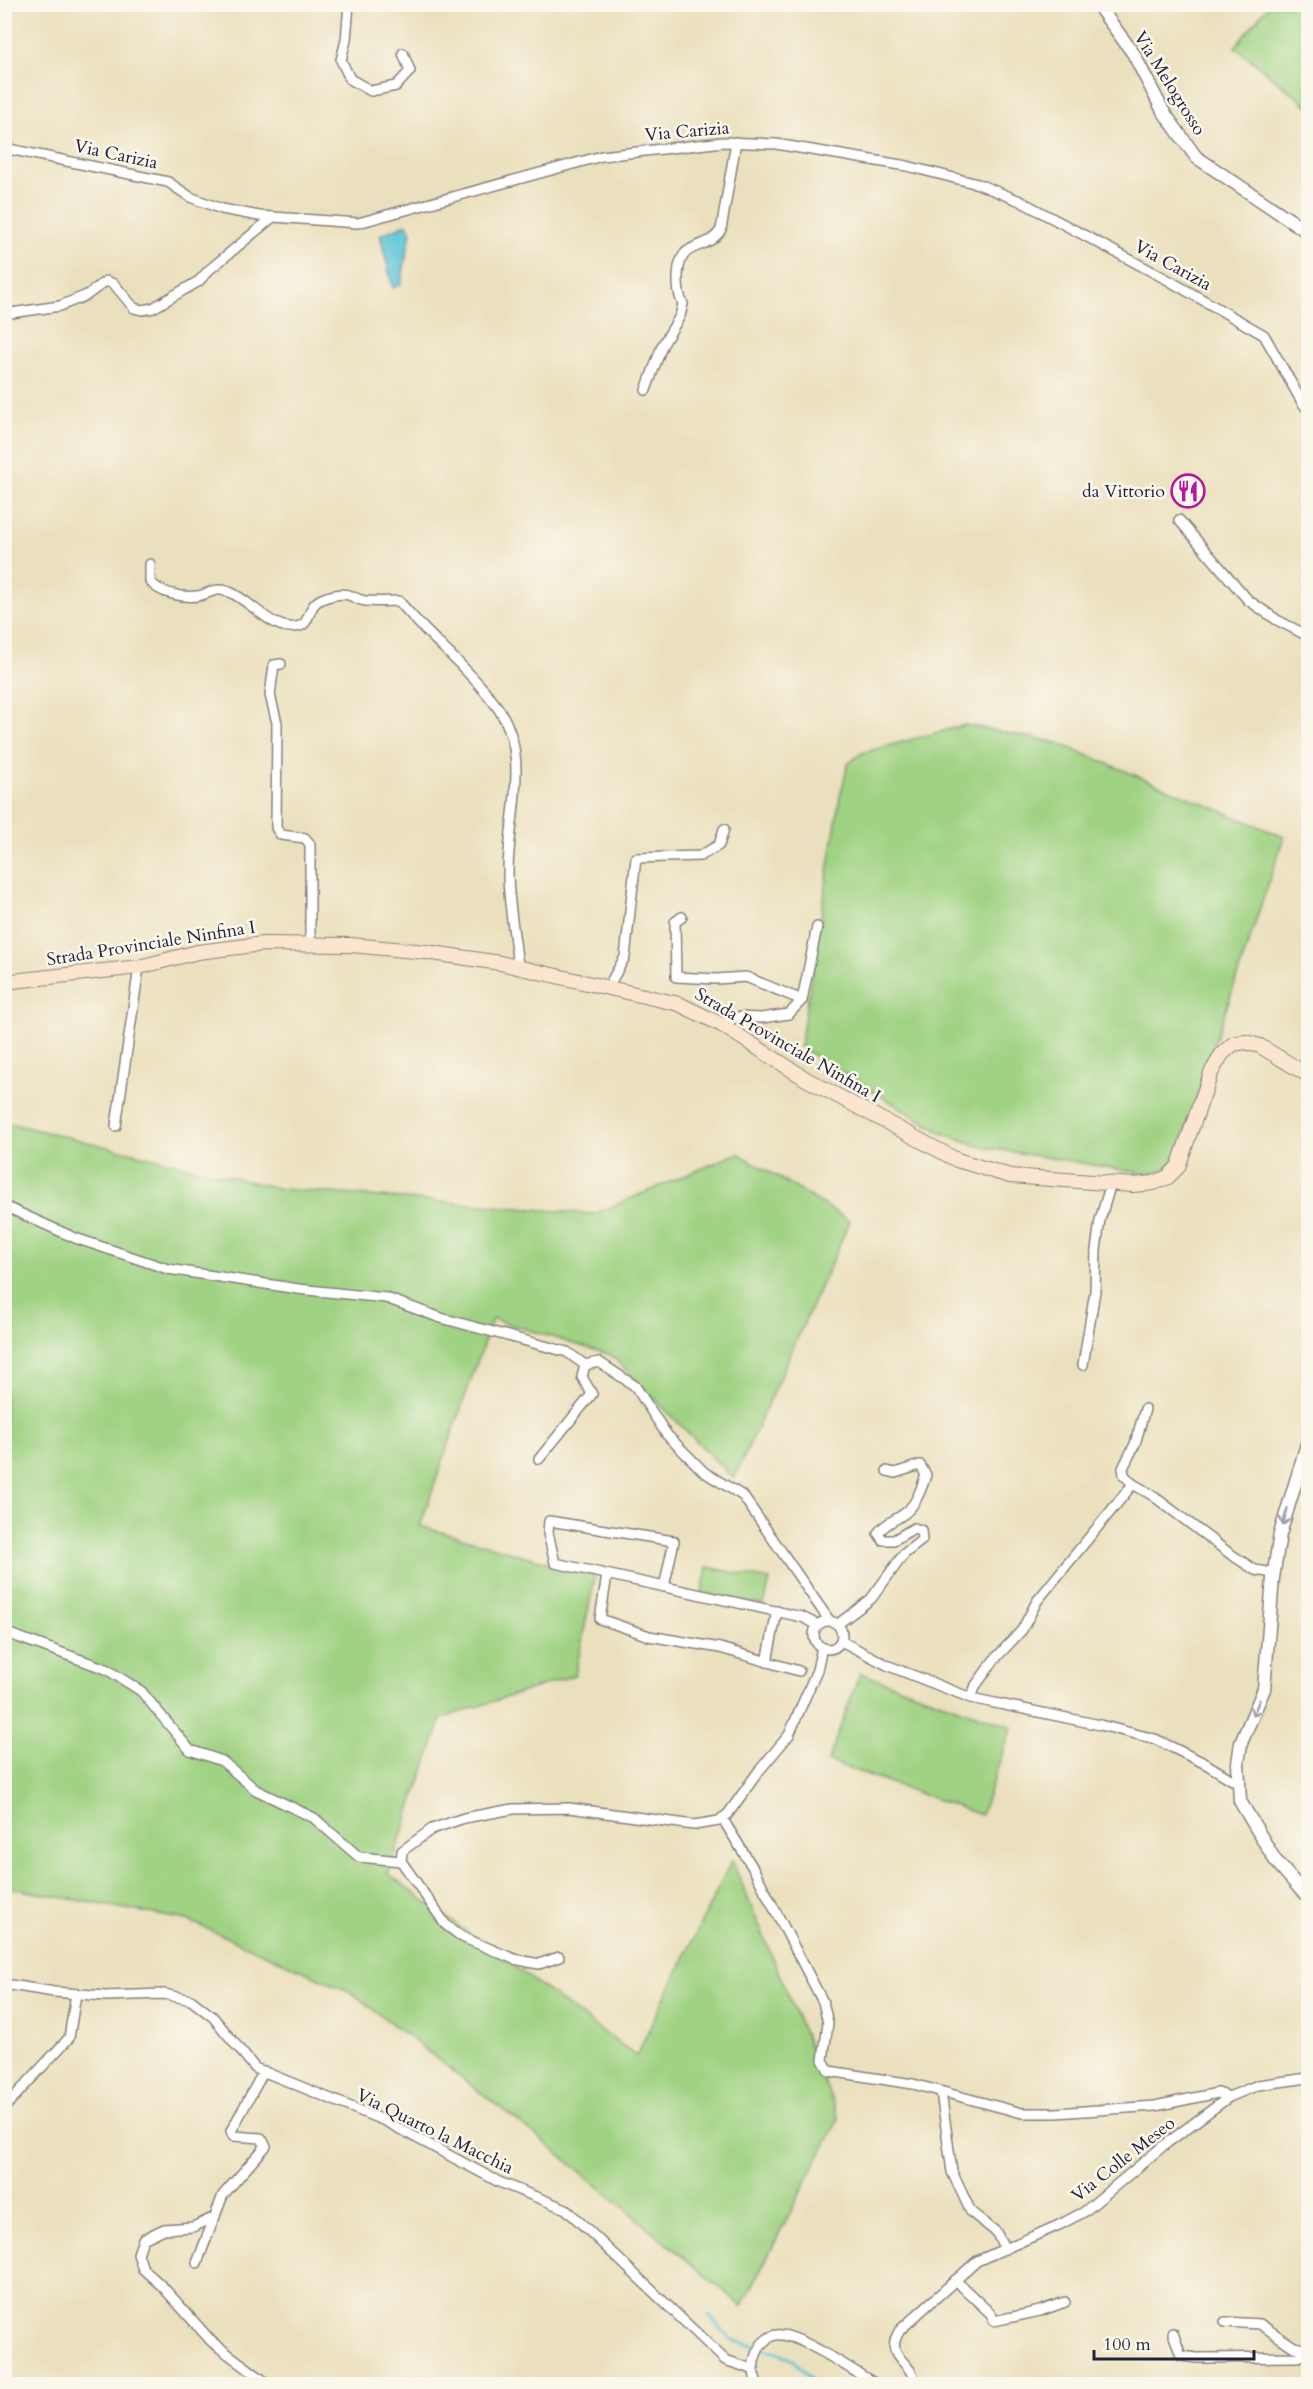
<svg xmlns="http://www.w3.org/2000/svg" width="1313" height="2389" viewBox="0 0 1313 2389" font-family="Cardo,serif">
<rect width="100%" height="100%" fill="#fbf7ec"/>
<filter id="ink" filterUnits="userSpaceOnUse"><feTurbulence type="fractalNoise" baseFrequency=".0167" numOctaves="2"/><feDisplacementMap in="SourceGraphic" scale="12" xChannelSelector="R" yChannelSelector="G"/><feConvolveMatrix kernelMatrix="1 2 1 2 8 2 1 2 1" color-interpolation-filters="sRGB"/></filter>
<filter id="wash" filterUnits="userSpaceOnUse"><feTurbulence type="fractalNoise" baseFrequency=".008" numOctaves="4" result="noise"/><feDisplacementMap in="SourceGraphic" scale="24" xChannelSelector="R" yChannelSelector="G"/><feGaussianBlur stdDeviation="1.35" result="paint"/><feColorMatrix in="noise" values="0 0 0 0 0 0 0 0 0 0 0 0 0 0 0 0 0 1.4 0 .05"/><feComposite in="paint" operator="in"/></filter>
<g filter="url(#wash)">
<rect width="100%" height="100%" fill="#ebe0bd"/>
<g fill="#9fd282" stroke="#607a5e" stroke-width="1.5">
<polygon points="1269,5 1308,5 1308,106 1235,47"/>
<path d="M 965,725 L 1058,743 L 1284,837 L 1176,1158 C 1167,1171 1157,1174 1142,1173 L 982,1147 L 942,1133 L 800,1047 L 840,797 L 848,764 L 862,753 Z"/>
<polygon points="5,1122 281,1189 594,1214 738,1153 850,1221 734,1479 611,1355 492,1319 420,1526 595,1576 575,1675 442,1718 388,1874 636,2056 732,1860 839,2118 742,2306 547,2144 351,1992 187,1920 5,1887"/>
<polygon points="707,1567 770,1580 764,1605 702,1593"/>
<polygon points="860,1673 1012,1727 981,1815 828,1761"/>
</g>
<polygon fill="#5cc4d8" stroke="#3f738a" stroke-width="1.5" points="407,224 411,232 401,284 393,288 380,235"/>
<g fill="none" stroke-linecap="round" stroke-linejoin="round">
<polyline stroke="#5cc4d8" stroke-width="3" points="709,2316 732,2340 778,2353 795,2361 815,2384"/>
</g>
</g>
<g filter="url(#ink)">
<g fill="none" stroke-linecap="round" stroke-linejoin="round">
<defs>
<g id="minor">
<polyline points="349,4 346,40 341,60 350,79 371,91 396,86 410,71 403,53"/>
<polyline points="4,148 168,182 190,197 222,209 259,216 358,223 602,156 723,142 776,144 907,166 978,184 1020,201 1168,280 1264,335 1302,402 1308,410"/>
<polyline points="4,314 60,306 87,295 106,281 114,284 134,308 142,310 153,308 199,281 209,270 273,217"/>
<path d="M 646,390 L 662,346 L 680,316 L 683,304 C 678,295 678,286 678,276 C 680,237 704,254 721,230 L 736,142"/>
<polyline points="1179,520 1248,600 1277,620 1308,636"/>
<path d="M 150,564 L 150,581 C 158,593 183,598 197,596 C 208,595 214,587 227,591 C 253,600 272,634 300,626 C 310,623 308,607 318,601 C 326,596 340,593 349,595 C 355,597 360,601 366,601 C 377,602 388,601 399,601 C 428,637 467,666 495,704 C 533,753 508,816 508,872 C 508,903 515,936 518,967"/>
<polyline points="281,664 274,665 270,695 277,723 276,828 281,835 305,838 310,844 310,944"/>
<polyline points="682,917 675,922 676,977 716,979 746,977 802,1000"/>
<polyline points="608,987 625,957 636,858 700,856 719,845 724,829"/>
<polyline points="722,1025 736,1017 761,1018 789,1014 802,1000 817,927"/>
<polyline points="116,1126 139,967"/>
<polyline points="4,1206 75,1238 168,1269 298,1289 386,1298 441,1318 567,1352 585,1365"/>
<polyline points="1083,1365 1095,1291 1096,1250 1100,1220 1111,1183"/>
<polyline points="1145,1409 1135,1444 1123,1468 1124,1475 1133,1484 1152,1495 1229,1553 1255,1570 1274,1573"/>
<polyline points="539,1459 592,1394 582,1377 585,1365 599,1362 635,1386 667,1435 704,1472 743,1496 829,1620"/>
<polyline points="607,1575 600,1619 649,1636 720,1648 799,1671"/>
<polyline points="664,1587 674,1541 549,1521 548,1533 555,1563 802,1617 818,1625"/>
<circle cx="828" cy="1635" r="14"/>
<path d="M 838,1624 L 871,1599 L 904,1554 L 922,1540 L 921,1530 L 914,1528 L 894,1540 L 883,1540 L 878,1533 C 886,1522 895,1521 905,1513 C 916,1505 922,1487 926,1475 L 920,1465 L 895,1473 L 887,1471"/>
<polyline points="4,1632 106,1669 141,1691 190,1750 222,1761 256,1790 314,1818 359,1857 401,1861"/>
<polyline points="841,1641 889,1666 971,1698 1100,1725 1155,1739 1206,1764 1239,1784"/>
<polyline points="767,1662 777,1611"/>
<polyline points="971,1698 976,1685 994,1660 1022,1630 1037,1601 1133,1484"/>
<polyline points="722,1818 753,1868 823,2002 828,2023 823,2060 829,2071 913,2084 1022,2113 1056,2113 1155,2106 1218,2093 1229,2097"/>
<polyline points="559,1957 539,1964 514,1959 462,1937 446,1925 401,1861 402,1851 432,1829 464,1818 513,1809 569,1808 694,1825 719,1821 728,1814 758,1772 789,1735 817,1670 822,1647"/>
<polyline points="4,1984 54,1992 105,1996 164,1994 191,2000 213,2017 255,2068 385,2121 499,2182 566,2209 725,2360 752,2369"/>
<polyline points="941,2092 952,2172 971,2212 996,2232 1005,2249"/>
<polyline points="4,2108 69,2038 76,1994"/>
<polyline points="215,2217 193,2227 164,2229 143,2239 138,2254 143,2269 163,2287 212,2342 267,2383"/>
<polyline points="197,2263 223,2195 266,2146 261,2138 233,2136 231,2131 264,2071"/>
<polyline points="955,2280 991,2314 994,2321 1040,2311 1065,2302"/>
<polyline points="1225,2322 1260,2324 1294,2347 1308,2350"/>
<polyline points="1173,2333 1181,2356 1197,2358 1299,2357 1308,2351"/>
<path d="M 757,2384 C 752,2369 752,2359 761,2345 C 766,2339 773,2334 781,2335 C 802,2336 855,2372 876,2384"/>
<path d="M 915,2384 C 913,2360 882,2358 900,2330 L 977,2261 L 1059,2225 L 1084,2212 L 1163,2146 L 1229,2097 L 1258,2085 L 1308,2078"/>
</g>
<g id="tertiary">
<polyline points="1097,4 1133,53 1163,111 1196,157 1308,232"/>
<polyline points="1308,1441 1280,1534 1273,1578 1264,1689 1241,1743 1238,1763 1240,1801 1275,1860 1308,1898"/>
</g>
<polyline id="secondary" points="4,982 139,967 198,952 263,944 351,945 426,952 500,963 679,1004 722,1025 806,1079 957,1160 1010,1176 1133,1185 1154,1183 1168,1177 1178,1167 1211,1073 1222,1054 1233,1044 1245,1042 1260,1046 1308,1075"/>
</defs>
<use href="#minor" stroke="#86817c" stroke-width="12"/>
<use href="#tertiary" stroke="#86817c" stroke-width="15"/>
<use href="#secondary" stroke="#86817c" stroke-width="16"/>
<use href="#minor" stroke="#fff" stroke-width="9"/>
<use href="#tertiary" stroke="#fff" stroke-width="12"/>
<use href="#secondary" stroke="#fce5cf" stroke-width="14"/>
</g>
<defs><path id="oneway-shaft" d="M-6 0H5M1.5-3L5.5 0L1.5 3" fill="none" stroke-width="1.6" stroke-linecap="round" stroke-linejoin="round" transform="scale(1.5)"/></defs>
<g stroke="#9c9ca7">
<use href="#oneway-shaft" transform="translate(1285 1517) rotate(106)"/>
<use href="#oneway-shaft" transform="translate(1256 1708) rotate(113)"/>
</g>
</g>
<defs>
<symbol id="restaurant-ring" viewBox="-11 -11 22 22"><circle r="9.5" fill="#fbf7ec" stroke="#b5179e" stroke-width="1.5"/><path d="M-5-6h1v4h1v-4h1v4h1v-4h1v5L-1.5 .5V6h-2V.5L-5-1ZM5-6V6H3V1.5H1.5Q1.5-4 5-6Z" fill="#b5179e"/></symbol>
</defs>
<g fill-rule="evenodd">
<use href="#restaurant-ring" x="1169" y="472" width="38" height="38"/>
</g>
<g text-anchor="middle" stroke-width="5" stroke-linejoin="round" paint-order="stroke">
<g font-size="18" fill="#22223b" stroke="#fbf7ec">
<text transform="translate(1170 83) rotate(58)" y="6">Via Melogrosso</text>
<text transform="translate(687 131) rotate(-5)" y="6">Via Carizia</text>
<text transform="translate(116 154) rotate(12)" y="6">Via Carizia</text>
<text transform="translate(1173 265) rotate(29)" y="6">Via Carizia</text>
<text transform="translate(151 943) rotate(-9)" y="6">Strada Provinciale Ninfina I</text>
<text transform="translate(788 1045) rotate(30)" y="6">Strada Provinciale Ninfina I</text>
<text transform="translate(435 2131) rotate(26)" y="6">Via Quarto la Macchia</text>
<text transform="translate(1123 2159) rotate(-38)" y="6">Via Colle Meseo</text>
</g>
<g font-size="18" fill="#22223b" stroke="#fbf7ec" text-anchor="end">
<text x="1165" y="497">da Vittorio</text>
</g>
</g>
<rect width="1313" height="2389" fill="none" stroke="#fbf7ec" stroke-width="24"/>
<path d="M1094 2350v9h160v-9" fill="none" stroke="#22223b" stroke-width="3"/>
<text x="1103" y="2350" font-size="18" fill="#22223b" stroke="#fbf7ec" stroke-width="4.5" paint-order="stroke">100 m</text>
</svg>
